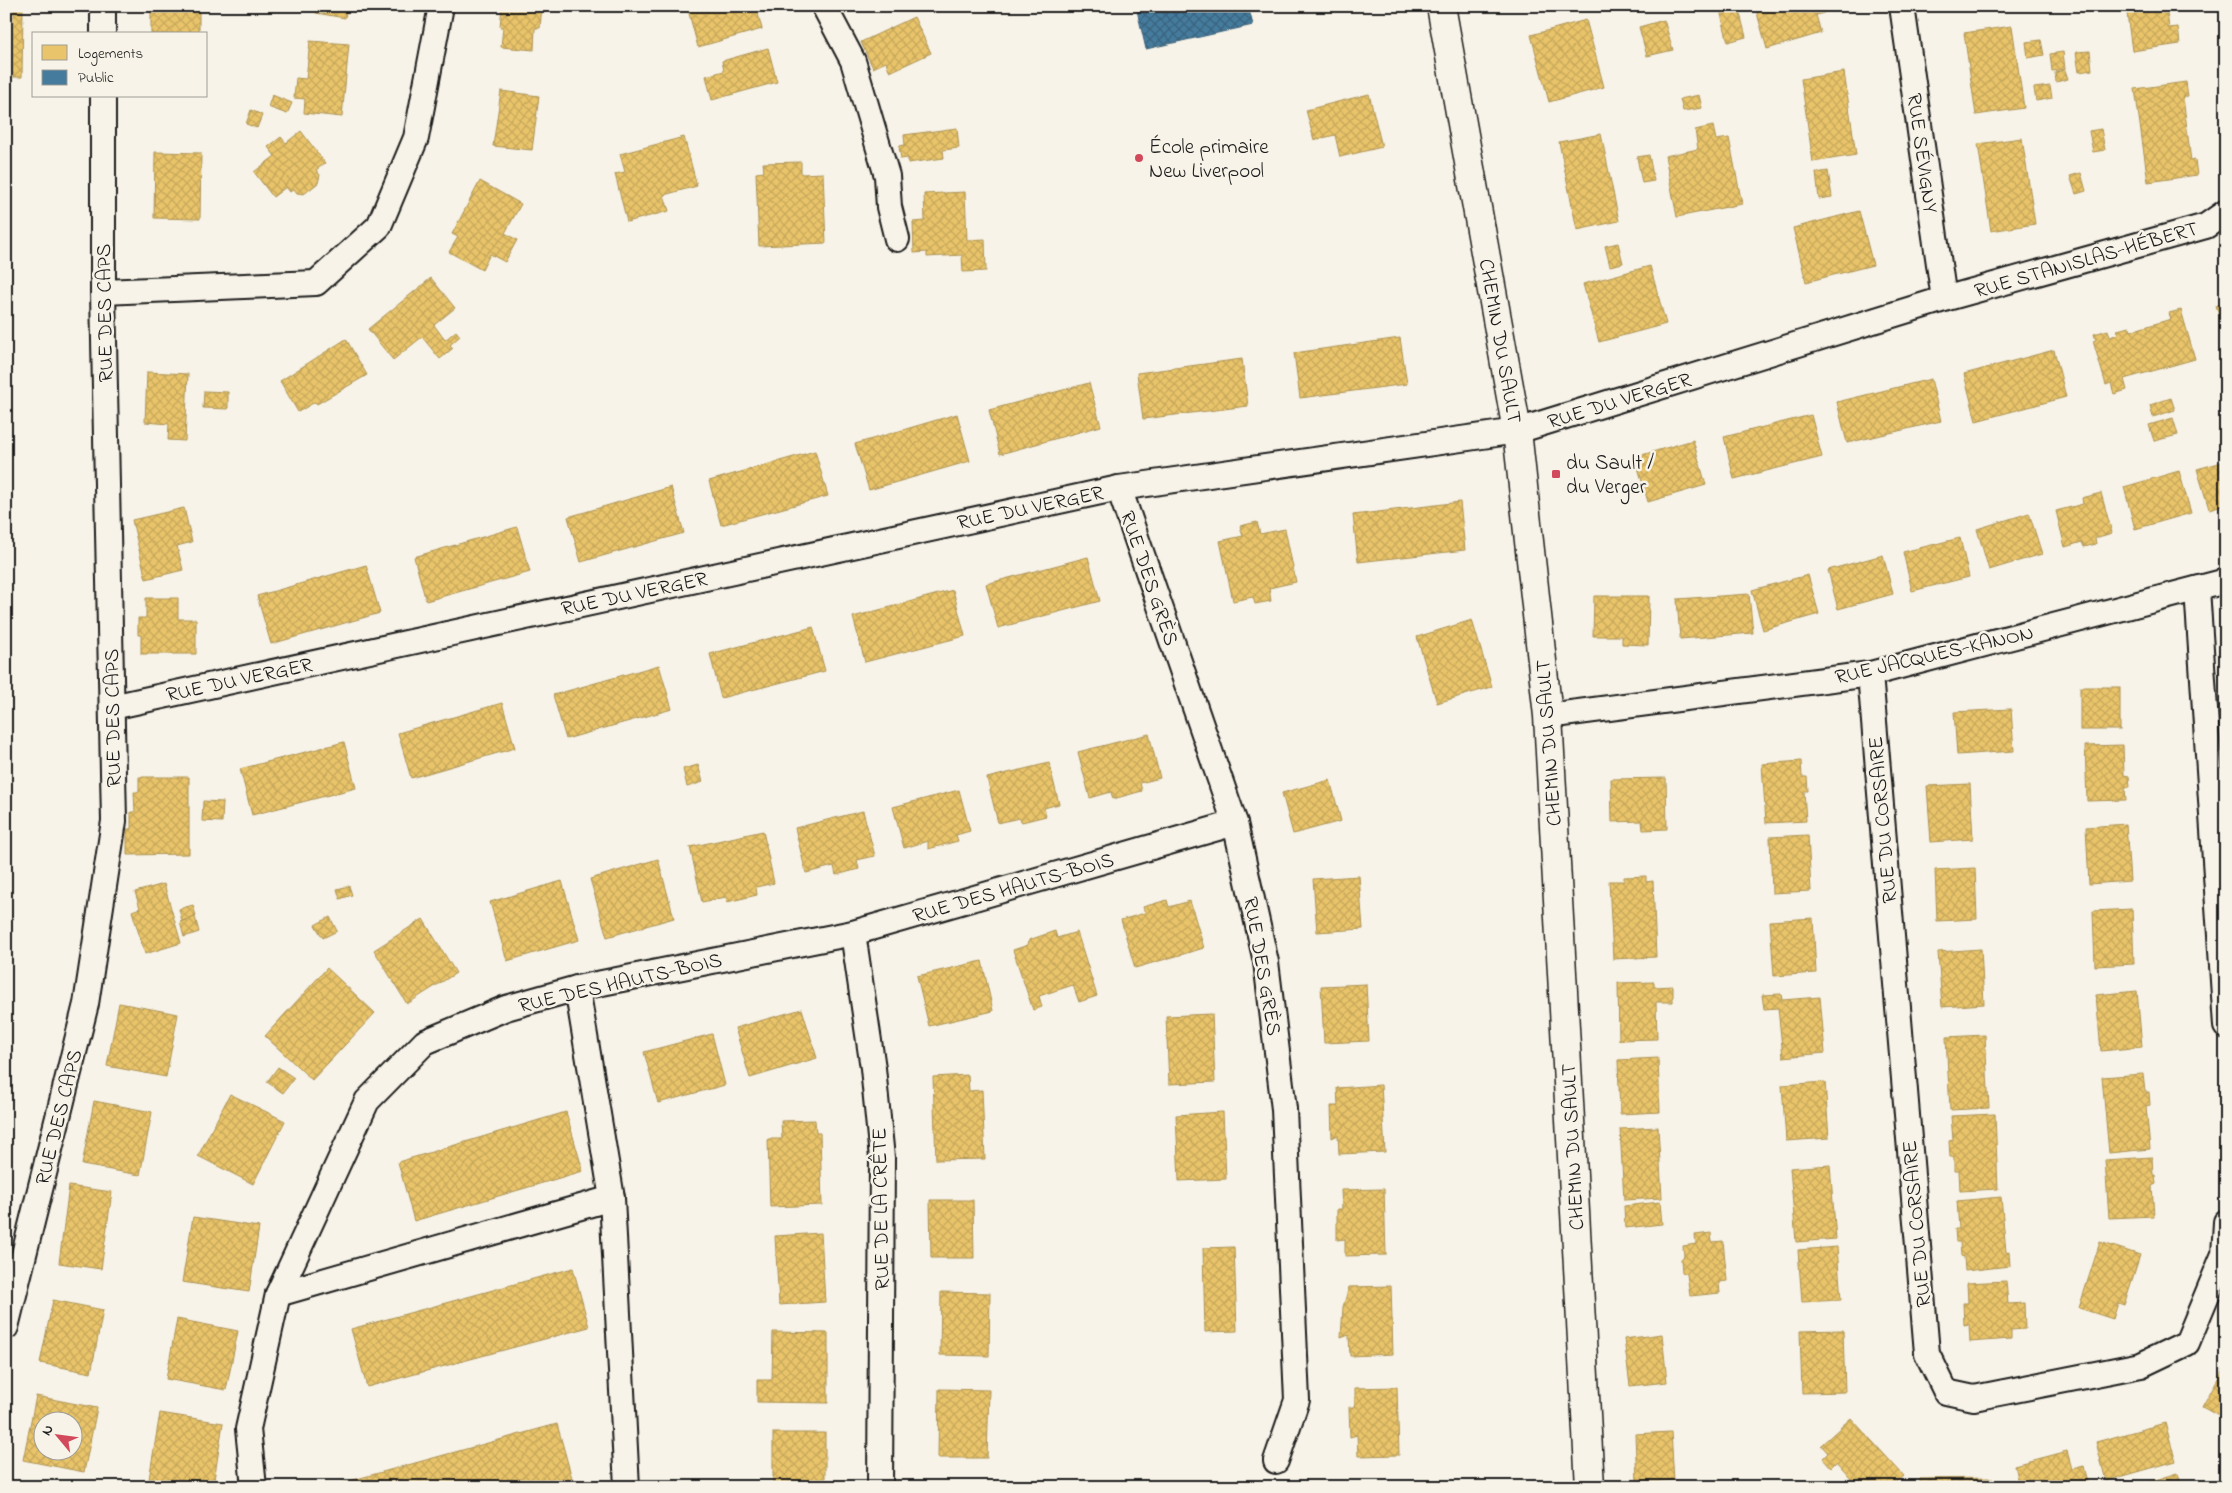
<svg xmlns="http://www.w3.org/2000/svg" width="2232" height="1493" viewBox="0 0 2232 1493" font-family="'Indie Flower',sans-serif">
<defs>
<pattern id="homes-cross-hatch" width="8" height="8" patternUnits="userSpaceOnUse" patternTransform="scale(1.25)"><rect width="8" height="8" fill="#e9c46a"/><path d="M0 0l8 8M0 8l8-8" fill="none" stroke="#c7a85b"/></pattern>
<pattern id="public-cross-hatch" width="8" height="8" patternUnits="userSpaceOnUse" patternTransform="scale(1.25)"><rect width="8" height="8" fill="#457b9d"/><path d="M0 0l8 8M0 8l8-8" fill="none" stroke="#39647f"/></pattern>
</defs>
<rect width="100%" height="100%" fill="#f7f3e8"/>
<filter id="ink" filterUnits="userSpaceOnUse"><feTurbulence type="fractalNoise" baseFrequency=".02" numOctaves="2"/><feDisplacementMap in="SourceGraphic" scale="10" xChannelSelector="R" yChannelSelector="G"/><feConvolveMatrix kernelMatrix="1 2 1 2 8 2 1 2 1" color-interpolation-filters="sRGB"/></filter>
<g filter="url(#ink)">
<g fill="url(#homes-cross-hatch)" stroke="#ac9253" fill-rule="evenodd">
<polygon points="6,6 23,6 22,77 6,77"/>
<rect x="151" y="6" width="48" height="28"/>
<polygon points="317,6 347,6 345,18 316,13"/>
<polygon points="502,6 542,6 540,28 535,28 534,50 501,47 503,27 500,27"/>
<polygon points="687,6 756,6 762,29 698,47"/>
<polygon points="1719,6 1738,6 1746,37 1728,42"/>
<polygon points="1755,6 1823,6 1824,13 1816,15 1821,33 1767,49"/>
<polygon points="2126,6 2166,6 2169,28 2178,27 2180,44 2132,51"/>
<polygon points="914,17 931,53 890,72 886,62 873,68 861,42"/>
<polygon points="1586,20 1604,87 1549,102 1531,35"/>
<polygon points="1664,20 1673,50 1647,56 1639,27"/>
<polygon points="2012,26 2024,108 1976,115 1964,33"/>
<polygon points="2041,40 2044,55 2028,58 2026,42"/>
<polygon points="310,41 349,44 342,117 304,113 305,99 294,98 296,78 306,79"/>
<polygon points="768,48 777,82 712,100 706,76 724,71 722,61"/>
<polygon points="2090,51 2092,70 2079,72 2076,52"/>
<polygon points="2063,52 2065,69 2052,71 2050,54"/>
<polygon points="2065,70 2068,79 2056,82 2055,72"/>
<polygon points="1844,72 1856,155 1813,162 1801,79"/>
<polygon points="2186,82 2188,97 2183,97 2191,161 2195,160 2197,175 2148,182 2135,89"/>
<polygon points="2050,86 2052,98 2036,101 2034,88"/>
<polygon points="501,91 539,96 532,150 493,146"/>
<polygon points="1369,94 1382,147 1340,157 1335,135 1314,140 1306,110"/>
<polygon points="272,95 292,103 287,114 268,107"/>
<polygon points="1699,95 1702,108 1683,111 1680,99"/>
<polygon points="251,110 262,115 257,128 246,124"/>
<polygon points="1713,126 1716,140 1729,138 1742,204 1677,217 1665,156 1698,149 1695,130"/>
<polygon points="957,128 959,148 943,150 944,158 908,163 908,158 901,159 899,146 905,145 904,135"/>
<polygon points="2101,129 2105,150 2093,152 2089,131"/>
<polygon points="301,131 325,163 316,170 320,175 318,183 304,194 297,193 294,189 290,192 286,187 273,197 254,172 275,156 268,147 281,137 286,143"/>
<polygon points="1601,134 1619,221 1577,230 1559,142"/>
<polygon points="684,137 697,186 664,195 669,211 627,222 615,174 625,172 620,154"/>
<polygon points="2022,138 2035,224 1991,231 1978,144"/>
<polygon points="155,152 201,153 200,219 154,218"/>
<polygon points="1649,155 1654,181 1642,183 1637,157"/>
<polygon points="801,162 801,174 823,173 826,243 759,246 756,173 764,172 763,163"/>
<polygon points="1828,171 1832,197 1819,199 1816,173"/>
<polygon points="2081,173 2086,191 2076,194 2070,176"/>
<polygon points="480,181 521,204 505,233 517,240 505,262 490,254 482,270 449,252 458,237 452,234"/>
<polygon points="965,192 967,240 985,239 986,271 963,272 962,255 927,257 927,252 914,253 913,222 925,221 924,194"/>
<polygon points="1859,211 1873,265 1806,282 1793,228"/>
<polygon points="1618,243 1623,263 1610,266 1605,246"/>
<polygon points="1650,266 1666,324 1599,342 1583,284"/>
<polygon points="431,278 455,308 434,325 445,340 456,331 460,336 450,345 453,348 440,359 422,337 393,360 368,329"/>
<polygon points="2226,302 2226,332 2216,306"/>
<polygon points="2181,310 2195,359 2124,379 2127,390 2114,394 2111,383 2106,385 2093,341 2096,340 2094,334 2108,330 2110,337 2118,334 2117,330 2130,327 2131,331 2171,319 2169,313"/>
<polygon points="1400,338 1407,384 1300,398 1294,353"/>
<polygon points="346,339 367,375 317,404 315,402 298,412 280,381"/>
<polygon points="2054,350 2066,397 1976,421 1964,374"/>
<polygon points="1242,359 1248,406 1143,419 1137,373"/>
<polygon points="147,372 188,374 185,441 168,440 169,424 145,422"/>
<polygon points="1931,379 1941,421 1847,443 1837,402"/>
<polygon points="1089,383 1101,426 1000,454 989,410"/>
<polygon points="204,391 228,392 228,409 203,408"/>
<polygon points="2171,398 2175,410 2153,417 2150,405"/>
<polygon points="957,414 970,461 869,490 855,444"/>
<polygon points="1811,415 1822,457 1734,479 1724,437"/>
<polygon points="2173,418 2178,435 2154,441 2149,425"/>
<polygon points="1693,440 1706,485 1648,502 1635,457"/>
<polygon points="815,451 828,496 721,525 709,481"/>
<polygon points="2226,461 2226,504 2209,509 2197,469"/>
<polygon points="2179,471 2191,513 2135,529 2124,487"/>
<polygon points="671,487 684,533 581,562 568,517"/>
<polygon points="2101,493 2112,533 2095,538 2096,544 2084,547 2082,542 2065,547 2056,511 2083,504 2082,498"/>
<polygon points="1460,502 1465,550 1358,562 1353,515"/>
<polygon points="184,508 192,542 177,546 183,570 146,579 132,520"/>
<polygon points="2029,513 2042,554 1989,570 1977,529"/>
<polygon points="1257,522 1260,534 1285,529 1296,582 1269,588 1271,601 1255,604 1253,597 1233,601 1220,541 1243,536 1240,526"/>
<polygon points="517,527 530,572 426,601 414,557"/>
<polygon points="1960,538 1969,577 1912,591 1903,552"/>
<polygon points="1883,555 1893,594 1838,609 1828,570"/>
<polygon points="1088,557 1100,601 998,628 986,584"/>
<polygon points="366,565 380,613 271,644 257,596"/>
<polygon points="1808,575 1819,614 1763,630 1752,590"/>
<polygon points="953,590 965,636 865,662 853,617"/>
<polygon points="1749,594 1753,633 1680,639 1677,599"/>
<polygon points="1594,596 1649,596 1648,645 1622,644 1622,636 1593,636"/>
<polygon points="146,598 178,598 178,619 196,619 196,654 141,654 141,635 138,635 138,618 146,618"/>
<polygon points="1472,620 1492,687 1437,703 1417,637"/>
<polygon points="813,627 825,671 721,698 710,654"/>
<polygon points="659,665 672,709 566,739 553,695"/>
<rect x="2080" y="687" width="40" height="43"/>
<polygon points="502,703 515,748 411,778 398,733"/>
<polygon points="2011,709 2014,751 1957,755 1954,712"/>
<polygon points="1149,734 1160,778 1140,783 1142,791 1113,799 1111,792 1090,798 1078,752"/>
<polygon points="344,742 356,788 252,815 240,769"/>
<polygon points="2123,745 2124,775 2129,776 2130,787 2125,787 2126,800 2087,801 2085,746"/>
<polygon points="1801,761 1802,777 1807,777 1808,791 1804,791 1806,821 1766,823 1762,764"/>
<polygon points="1049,763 1059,804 1044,808 1046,816 1022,822 1019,818 998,823 987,778"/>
<polygon points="698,765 703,782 687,787 683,769"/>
<polygon points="139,777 189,777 189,854 127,855 127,829 131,829 131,812 135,812 134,792 139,792"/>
<polygon points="1666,778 1667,829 1643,830 1642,821 1612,822 1611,779"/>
<polygon points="1330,780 1341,821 1293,834 1282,793"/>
<polygon points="1970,784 1973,839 1931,842 1927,786"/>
<polygon points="959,790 970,831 956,835 958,841 928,849 928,841 904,848 893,807"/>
<polygon points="203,801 223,802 222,822 202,821"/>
<polygon points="863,811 875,856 857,860 859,869 836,875 834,866 806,873 795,828"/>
<polygon points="2126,824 2130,881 2089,884 2086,827"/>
<polygon points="763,831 774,883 756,887 757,895 727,902 726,897 702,902 690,847"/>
<polygon points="1808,835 1811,891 1772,893 1770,837"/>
<polygon points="658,859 674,918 607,937 590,879"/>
<polygon points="1975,868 1977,919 1937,921 1935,870"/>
<polygon points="1359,876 1363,929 1317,932 1313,879"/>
<polygon points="1646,876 1646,882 1653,881 1656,957 1613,959 1609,881 1624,881 1624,877"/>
<polygon points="562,881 579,940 507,961 490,902"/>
<polygon points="164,884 181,943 145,954 132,911 140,908 135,892"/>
<polygon points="349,886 352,895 340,899 337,889"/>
<polygon points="1167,900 1169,907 1190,901 1204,948 1135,968 1121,920 1145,913 1143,907"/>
<polygon points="193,905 196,916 182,921 179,909"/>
<polygon points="2132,909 2134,964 2095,966 2093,911"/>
<polygon points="195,917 199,932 184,937 180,922"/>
<polygon points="330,917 337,931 323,938 315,925"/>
<polygon points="1813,918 1816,973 1774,976 1770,921"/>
<polygon points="423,919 456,973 407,1004 374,950"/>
<polygon points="1055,931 1057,938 1077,932 1097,996 1079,1002 1073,985 1039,996 1042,1007 1033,1010 1013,950 1028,945 1029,940"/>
<polygon points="1981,949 1984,1004 1942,1007 1938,952"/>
<polygon points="982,961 993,1011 929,1026 917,976"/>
<polygon points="327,968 375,1013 312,1080 265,1036"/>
<polygon points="1654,982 1654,987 1673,986 1673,1002 1656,1002 1657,1039 1619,1040 1618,983"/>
<polygon points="1366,984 1369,1041 1324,1043 1321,986"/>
<polygon points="2137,991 2142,1047 2101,1051 2096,995"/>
<polygon points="1781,994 1782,1000 1820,997 1825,1053 1783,1057 1778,1008 1764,1009 1762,995"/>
<polygon points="119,1003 178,1014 166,1077 107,1066"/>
<polygon points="802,1009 817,1058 750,1078 735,1028"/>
<polygon points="1212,1014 1215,1082 1169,1084 1166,1016"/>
<polygon points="712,1034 725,1085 658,1103 644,1052"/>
<polygon points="1985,1035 1989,1108 1950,1110 1946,1037"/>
<polygon points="1658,1058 1660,1112 1620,1114 1618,1060"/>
<polygon points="278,1067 294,1078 283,1093 267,1082"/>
<polygon points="2143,1074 2145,1092 2149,1092 2150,1105 2146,1106 2150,1149 2109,1153 2102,1077"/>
<polygon points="968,1075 969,1091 982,1090 985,1159 936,1160 933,1077"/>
<polygon points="1825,1082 1829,1138 1786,1141 1782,1085"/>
<polygon points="1381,1085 1385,1152 1339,1154 1338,1135 1332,1138 1331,1106 1338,1106 1337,1088"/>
<polygon points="230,1094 285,1121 253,1184 198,1156"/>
<polygon points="94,1101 152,1112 140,1175 82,1165"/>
<polygon points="566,1112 583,1171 414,1221 398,1162"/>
<polygon points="1223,1112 1226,1179 1179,1181 1176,1115"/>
<polygon points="1995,1114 1998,1189 1960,1191 1959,1171 1954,1171 1954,1157 1950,1157 1949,1141 1953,1140 1951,1116"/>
<polygon points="815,1120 816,1133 820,1133 822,1205 770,1207 768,1139 782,1139 781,1121"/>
<polygon points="1658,1127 1662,1198 1624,1200 1620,1129"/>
<polygon points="2152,1157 2153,1175 2155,1175 2156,1184 2152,1186 2154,1216 2109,1218 2105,1160"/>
<polygon points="1830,1165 1836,1239 1796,1242 1790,1168"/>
<polygon points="69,1186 112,1192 101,1269 59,1263"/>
<polygon points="1384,1189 1386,1255 1345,1256 1345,1239 1337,1240 1337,1209 1342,1209 1341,1190"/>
<polygon points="2001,1197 2006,1252 2009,1251 2010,1266 1965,1271 1964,1257 1961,1256 1960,1242 1956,1242 1955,1229 1959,1229 1957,1201"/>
<polygon points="930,1200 973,1200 974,1258 931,1258"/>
<polygon points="1660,1202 1662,1224 1625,1228 1624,1206"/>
<polygon points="193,1217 259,1227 249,1292 182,1282"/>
<polygon points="821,1233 825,1302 779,1305 775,1236"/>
<polygon points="1711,1233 1712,1242 1723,1241 1727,1281 1719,1282 1720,1293 1690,1296 1687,1274 1682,1272 1681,1259 1684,1256 1683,1246 1696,1244 1695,1235"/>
<polygon points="2100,1242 2140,1255 2124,1305 2118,1303 2113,1319 2079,1308"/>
<polygon points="1234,1247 1237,1331 1205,1332 1203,1248"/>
<polygon points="1837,1247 1841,1300 1802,1302 1798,1250"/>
<polygon points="573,1268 589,1327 367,1387 351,1329"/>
<polygon points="2006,1281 2008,1304 2024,1303 2025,1329 2011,1330 2011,1339 1970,1342 1969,1324 1964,1325 1963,1303 1968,1303 1967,1283"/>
<polygon points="1391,1286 1393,1354 1350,1356 1349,1335 1341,1338 1343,1307 1349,1287"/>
<polygon points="941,1292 990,1293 989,1356 940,1355"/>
<polygon points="53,1300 103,1310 91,1373 40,1363"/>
<polygon points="177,1319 238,1331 226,1390 166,1379"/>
<polygon points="1843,1330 1845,1392 1802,1393 1800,1331"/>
<polygon points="773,1332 828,1333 828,1403 757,1402 757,1380 772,1380"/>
<polygon points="1662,1334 1667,1382 1630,1386 1624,1339"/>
<polygon points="2226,1364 2226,1420 2202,1407"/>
<polygon points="1397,1387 1399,1455 1358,1456 1357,1435 1350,1437 1349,1407 1355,1407 1355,1388"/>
<polygon points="939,1389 989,1390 987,1458 938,1458"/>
<path d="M 36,1396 L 97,1408 L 84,1472 L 23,1460 ZM 42,1420 L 72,1420 L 72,1450 L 42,1450 Z"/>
<polygon points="160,1413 223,1423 213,1487 195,1487 149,1479"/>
<polygon points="1851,1418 1904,1476 1891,1487 1858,1487 1836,1462 1831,1467 1823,1458 1828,1453 1821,1445"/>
<polygon points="2165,1423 2176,1461 2106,1481 2096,1442"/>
<polygon points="557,1424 573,1482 557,1487 336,1487 335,1485"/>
<polygon points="1671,1432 1674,1480 1637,1483 1635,1434"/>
<rect x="773" y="1433" width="52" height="54"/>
<polygon points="2067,1451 2072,1469 2084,1466 2089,1487 2019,1487 2014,1465"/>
<polygon points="2178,1473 2182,1487 2147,1487 2146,1483"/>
<polygon points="1993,1478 1993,1487 1920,1487 1920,1479"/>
</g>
<polygon fill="url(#public-cross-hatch)" stroke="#395e76" points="1136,6 1248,6 1253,25 1146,49"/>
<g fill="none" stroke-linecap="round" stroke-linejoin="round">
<defs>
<g id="street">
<polyline points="824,6 853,61 887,176 889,207 897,239"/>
<polyline points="1902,6 1944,299"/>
<polyline points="103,34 103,6"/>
<polyline points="103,292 316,283 379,226 416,138 441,6"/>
<polyline points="1119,488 1235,823 1266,962 1284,1109 1297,1400 1276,1461"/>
<polyline points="2197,589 2226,1026"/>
<polyline points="1870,674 1927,1353 1946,1392 1974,1398 2141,1365 2187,1343 2224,1254 2226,1222"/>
<polyline points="112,707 1119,488 1517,431 1944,299 2206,226 2226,212"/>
<polyline points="1548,716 1870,674 2226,581"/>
<polyline points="853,933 873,1068 882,1158 880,1487"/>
<polyline points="577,988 612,1198 627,1487"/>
<polyline points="278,1294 612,1198"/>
<polyline points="6,1327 86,1004 114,821 103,292 103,96"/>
<polyline points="254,1487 248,1429 278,1294 367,1101 425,1042 506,1008 577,988 853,933 1235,823"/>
</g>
<polyline id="secondary" points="1441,6 1517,431 1548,716 1590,1487"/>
</defs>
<use href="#street" stroke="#1c1c1c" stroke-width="28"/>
<use href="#secondary" stroke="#1c1c1c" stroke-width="31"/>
<use href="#street" stroke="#f7f3e8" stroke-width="24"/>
<use href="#secondary" stroke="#f7f3e8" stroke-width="28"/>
</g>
</g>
<g fill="#d1495b" stroke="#f7f3e8" stroke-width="2">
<circle cx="1139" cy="158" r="5"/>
<rect x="1551" y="469" width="10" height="10" rx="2.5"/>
</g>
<g text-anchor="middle" stroke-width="5" stroke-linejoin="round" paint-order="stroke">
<g font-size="21" fill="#1c1c1c" stroke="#f7f3e8" text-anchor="start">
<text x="1149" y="153">École primaire<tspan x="1149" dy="24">New Liverpool</tspan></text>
<text x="1566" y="469">du Sault /<tspan x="1566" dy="24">du Verger</tspan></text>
</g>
<g font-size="21" fill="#1c1c1c" stroke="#f7f3e8">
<text transform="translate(1923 153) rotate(82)" y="7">RUE SÉVIGNY</text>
<text transform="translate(2086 259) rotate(-16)" y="7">RUE STANISLAS-HÉBERT</text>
<text transform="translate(104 313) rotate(-91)" y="7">RUE DES CAPS</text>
<text transform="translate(1501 341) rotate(80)" y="7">CHEMIN DU SAULT</text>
<text transform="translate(1619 400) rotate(-17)" y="7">RUE DU VERGER</text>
<text transform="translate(1030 507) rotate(-12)" y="7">RUE DU VERGER</text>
<text transform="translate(1150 578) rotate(71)" y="7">RUE DES GRÈS</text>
<text transform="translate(634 593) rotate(-12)" y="7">RUE DU VERGER</text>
<text transform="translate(1934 654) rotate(-13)" y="7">RUE JACQUES-KANON</text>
<text transform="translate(239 679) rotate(-12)" y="7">RUE DU VERGER</text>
<text transform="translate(112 718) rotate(-91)" y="7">RUE DES CAPS</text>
<text transform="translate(1548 743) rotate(-94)" y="7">CHEMIN DU SAULT</text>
<text transform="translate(1882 820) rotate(-95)" y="7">RUE DU CORSAIRE</text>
<text transform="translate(1013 887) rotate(-16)" y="7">RUE DES HAUTS-BOIS</text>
<text transform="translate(1263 966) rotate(80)" y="7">RUE DES GRÈS</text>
<text transform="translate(620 982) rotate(-13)" y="7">RUE DES HAUTS-BOIS</text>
<text transform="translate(58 1117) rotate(-76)" y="7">RUE DES CAPS</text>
<text transform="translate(1572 1147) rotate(-93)" y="7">CHEMIN DU SAULT</text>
<text transform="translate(880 1209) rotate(-91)" y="7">RUE DE LA CRÊTE</text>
<text transform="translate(1916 1224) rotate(-95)" y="7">RUE DU CORSAIRE</text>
</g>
</g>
<rect width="2232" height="1493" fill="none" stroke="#f7f3e8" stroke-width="25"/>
<rect x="12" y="12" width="2207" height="1468" fill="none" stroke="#1c1c1c" stroke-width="2" filter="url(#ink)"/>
<rect x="32" y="32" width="175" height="65" fill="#f7f3e8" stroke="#9f9d96"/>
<rect x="42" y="45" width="25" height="15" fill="#e9c46a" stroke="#9f9d96"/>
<text x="78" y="58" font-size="15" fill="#1c1c1c">Logements</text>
<rect x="42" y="70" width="25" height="15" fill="#457b9d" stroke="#9f9d96"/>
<text x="78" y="82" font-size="15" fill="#1c1c1c">Public</text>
<g transform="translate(58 1436) rotate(299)"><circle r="24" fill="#f7f3e8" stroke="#9f9d96"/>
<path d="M0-4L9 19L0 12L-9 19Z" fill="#d1495b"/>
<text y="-8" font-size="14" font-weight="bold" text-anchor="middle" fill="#1c1c1c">N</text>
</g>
</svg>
